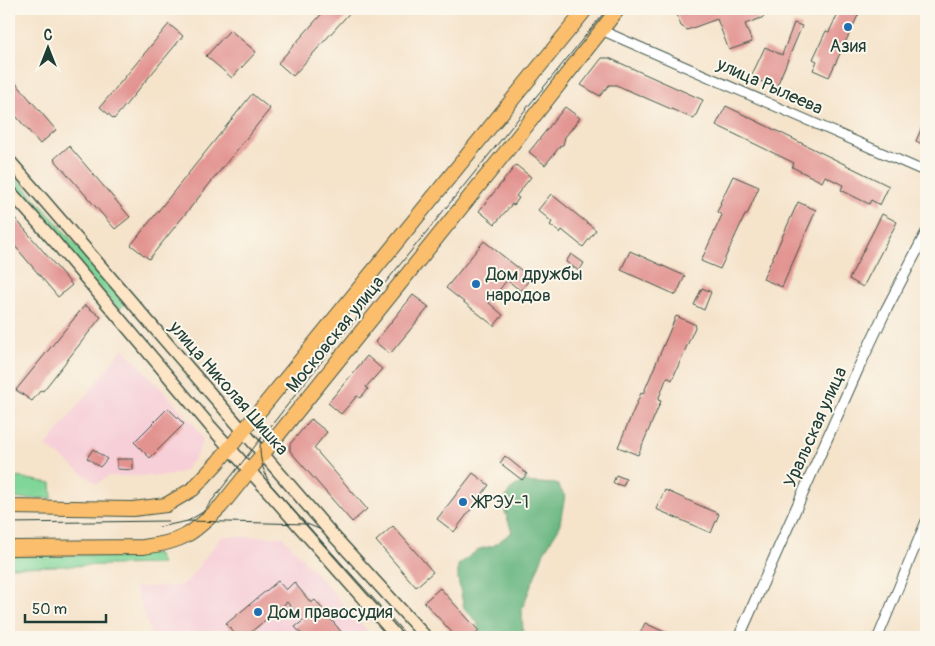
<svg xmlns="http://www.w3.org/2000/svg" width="935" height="646" viewBox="0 0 935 646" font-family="Pangolin,sans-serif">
<rect width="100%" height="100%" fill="#fbf7ec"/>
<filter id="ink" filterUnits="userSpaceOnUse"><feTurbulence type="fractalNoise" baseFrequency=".02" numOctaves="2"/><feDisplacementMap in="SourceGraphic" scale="10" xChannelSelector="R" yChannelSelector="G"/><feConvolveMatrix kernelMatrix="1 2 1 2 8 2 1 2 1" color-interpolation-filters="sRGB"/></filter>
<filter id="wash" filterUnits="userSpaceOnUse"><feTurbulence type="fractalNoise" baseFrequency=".0096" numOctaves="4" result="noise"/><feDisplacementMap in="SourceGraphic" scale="20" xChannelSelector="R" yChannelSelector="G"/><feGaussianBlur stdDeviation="1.12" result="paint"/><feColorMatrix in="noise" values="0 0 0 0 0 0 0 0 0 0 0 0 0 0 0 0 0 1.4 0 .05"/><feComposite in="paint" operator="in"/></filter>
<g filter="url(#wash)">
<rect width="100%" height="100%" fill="#f5e3ca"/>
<g fill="#f6cfd8">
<polygon points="123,348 193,423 203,439 197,455 184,471 168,476 108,476 97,484 46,446"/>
<polygon points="222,536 283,537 373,637 152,637 135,587 177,586 186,583"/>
</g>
<g fill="#80d598" stroke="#508966">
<polygon points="9,169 127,302 119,310 9,186"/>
<polygon points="9,476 51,483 52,498 9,499"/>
<polygon points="157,554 162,564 9,567 9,556"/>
</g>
<polygon fill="#68b680" stroke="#447a5a" points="522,482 557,484 565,496 559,528 545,550 522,609 523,632 517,637 481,637 477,622 464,608 458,579 458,565 479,549 493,546 512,532 502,503 512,488"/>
<g id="blocks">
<g fill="#e2928f">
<polygon points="326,9 353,9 293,76 278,63"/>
<polygon points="675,9 761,9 764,17 745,24 752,42 729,50 717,19 687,30 681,26"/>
<polygon points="840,9 861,9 829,77 813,70 817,61 813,59 826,31 829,32"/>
<polygon points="794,23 802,26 776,88 751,77 765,47 782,55"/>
<polygon points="169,24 183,36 114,119 100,107"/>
<polygon points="230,30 256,52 232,78 206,56"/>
<polygon points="602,58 609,58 703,100 694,119 616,85 609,85 600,96 581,85"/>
<polygon points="9,75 56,130 40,144 9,108"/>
<polygon points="252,94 270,109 149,259 131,245"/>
<polygon points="726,106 889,186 880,205 871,200 869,204 841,190 843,185 825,176 822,182 792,167 794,163 716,125"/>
<polygon points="565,107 580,118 565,137 563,145 561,145 545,165 529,152"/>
<polygon points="926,118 926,146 916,141"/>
<polygon points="69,146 130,217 115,229 54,159"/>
<polygon points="516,165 531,177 516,196 519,198 514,205 512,204 495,224 479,211"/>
<polygon points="733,176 759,187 747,215 745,215 720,269 701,261 722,215 717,212 721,204 720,203"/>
<polygon points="551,194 596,230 583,247 562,230 560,233 550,225 552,222 538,210"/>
<polygon points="798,202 816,210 782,287 763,279"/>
<polygon points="9,211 72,285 58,297 9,239"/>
<polygon points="882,214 897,222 863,287 849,279"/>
<polygon points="484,241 526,274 524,276 529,280 521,291 507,280 489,303 503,315 494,326 446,288"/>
<polygon points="630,251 685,276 676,295 621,270"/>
<polygon points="571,254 584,263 579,271 566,262"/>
<polygon points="702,288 711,292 704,310 694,305"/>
<polygon points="413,295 429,307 390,354 375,342"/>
<polygon points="85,305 101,317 43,391 41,390 32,401 16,390"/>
<polygon points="676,316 696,325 672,380 667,377 658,400 661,401 638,455 618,447 641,393 643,394"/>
<polygon points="367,356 382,369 366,387 368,389 360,398 357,396 341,414 328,403"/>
<polygon points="168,408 184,424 150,458 134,442"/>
<polygon points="311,419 327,432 314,448 367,509 352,522 290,451 290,444"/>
<polygon points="93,449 107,459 100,467 87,458"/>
<polygon points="505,456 527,474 522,480 500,463"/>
<polygon points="117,459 133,459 133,470 117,469"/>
<polygon points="473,473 489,485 454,532 437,519"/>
<polygon points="616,475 626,479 623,486 613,483"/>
<polygon points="665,490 719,514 711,533 656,509"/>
<polygon points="393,526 433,572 416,587 376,541"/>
<polygon points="278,581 286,590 294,582 311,603 315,600 343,634 339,637 304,637 295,627 303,621 287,602 245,637 238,637 226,624"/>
<polygon points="440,588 479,631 472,637 456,637 424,602"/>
<polygon points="645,623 675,637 638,637"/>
</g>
</g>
</g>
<g filter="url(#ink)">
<use href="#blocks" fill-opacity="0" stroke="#3f564a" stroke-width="1"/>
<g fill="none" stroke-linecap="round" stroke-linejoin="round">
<defs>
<g id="minor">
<polyline points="601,30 926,172"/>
<polyline points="878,637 926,521"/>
</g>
<polyline id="tertiary" points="739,637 858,369 886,310 926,233"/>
<g id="secondary">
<polyline points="9,160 333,535 426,637"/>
<polyline points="9,190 55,242 211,427 397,637"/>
</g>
<g id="primary">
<polyline points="9,507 133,509 166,505 193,489 218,462 586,9"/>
<path d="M 9,548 L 143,547 C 183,542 193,534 221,506 L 513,143 L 618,9"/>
</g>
</defs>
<use href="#minor" stroke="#3f564a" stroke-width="11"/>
<use href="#tertiary" stroke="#3f564a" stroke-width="12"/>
<use href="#secondary" stroke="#3f564a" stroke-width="14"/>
<use href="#primary" stroke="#3f564a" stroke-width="16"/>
<use href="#minor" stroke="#fff" stroke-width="9"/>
<use href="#tertiary" stroke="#fff" stroke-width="10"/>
<use href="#secondary" stroke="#fde5c5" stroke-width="11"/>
<use href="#primary" stroke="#fabe6d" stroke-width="14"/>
<g stroke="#1f3d34" stroke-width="1">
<path d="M 261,438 C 258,454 262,469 270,484 L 408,637"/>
<polyline points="188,521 307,524 319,529"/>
<polyline points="9,523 168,521"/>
<polyline points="159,527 188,521 203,512 330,351 607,9"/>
</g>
</g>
</g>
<g fill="#1f6fb2" stroke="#fbf7ec" stroke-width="2">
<circle cx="848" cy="27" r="5"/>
<circle cx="476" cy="284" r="5"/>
<circle cx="463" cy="502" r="5"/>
<circle cx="258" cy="612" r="5"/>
</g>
<g text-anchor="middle" stroke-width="4" stroke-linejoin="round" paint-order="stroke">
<g font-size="18" fill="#1f3d34" stroke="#fbf7ec" text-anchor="start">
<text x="848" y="52" text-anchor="middle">Азия</text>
<text x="486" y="280">Дом дружбы<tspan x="486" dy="21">народов</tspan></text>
<text x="473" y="508">ЖРЭУ-1</text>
<text x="268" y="618">Дом правосудия</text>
</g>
<g font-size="18" fill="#1f3d34" stroke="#fbf7ec">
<text transform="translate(770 86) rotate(24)" y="6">улица Рылеева</text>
<text transform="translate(335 334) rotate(-51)" y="6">Московская улица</text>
<text transform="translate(229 388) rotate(49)" y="6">улица Николая Шишка</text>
<text transform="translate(815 427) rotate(-66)" y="6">Уральская улица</text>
</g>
</g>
<rect width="935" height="646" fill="none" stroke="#fbf7ec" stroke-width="30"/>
<g transform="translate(48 48)" stroke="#fbf7ec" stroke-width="4" paint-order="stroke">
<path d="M0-4L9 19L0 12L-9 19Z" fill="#1f3d34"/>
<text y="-8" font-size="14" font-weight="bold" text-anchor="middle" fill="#1f3d34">С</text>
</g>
<path d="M25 614v8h81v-8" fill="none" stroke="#1f3d34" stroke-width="2.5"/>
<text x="32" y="614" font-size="15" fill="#1f3d34" stroke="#fbf7ec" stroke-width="4" paint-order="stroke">50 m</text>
</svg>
